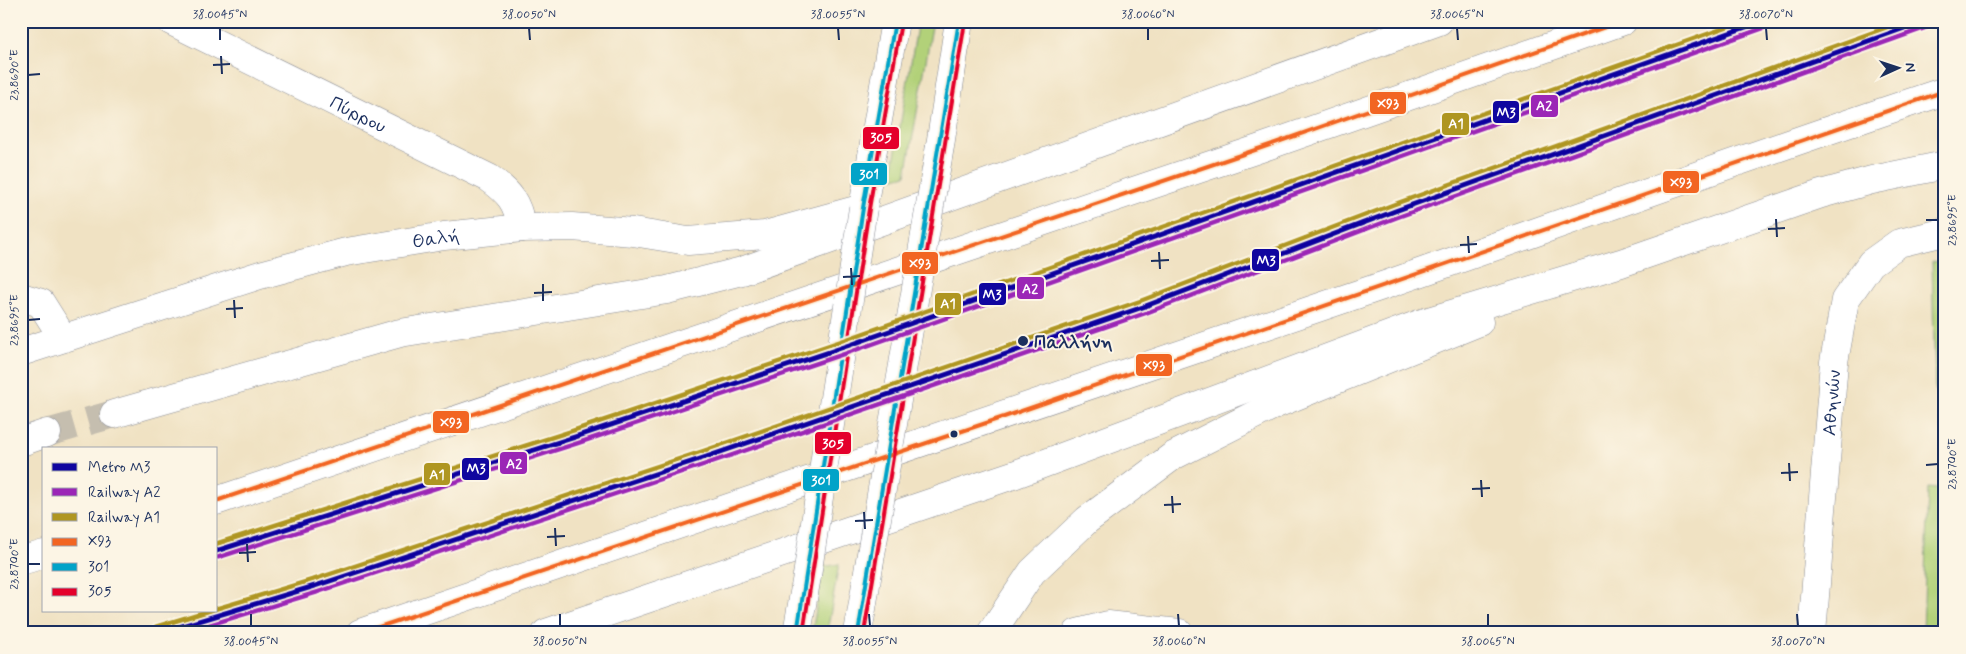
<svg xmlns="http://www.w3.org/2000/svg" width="1966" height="654" viewBox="0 0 1966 654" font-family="Mynerve,sans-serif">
<rect width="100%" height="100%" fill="#fcf5e5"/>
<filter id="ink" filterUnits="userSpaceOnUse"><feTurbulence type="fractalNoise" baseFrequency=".02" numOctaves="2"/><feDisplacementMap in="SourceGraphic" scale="10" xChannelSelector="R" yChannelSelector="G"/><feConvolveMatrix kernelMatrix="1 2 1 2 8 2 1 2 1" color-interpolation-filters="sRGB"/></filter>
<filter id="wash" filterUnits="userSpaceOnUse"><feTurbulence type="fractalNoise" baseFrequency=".0096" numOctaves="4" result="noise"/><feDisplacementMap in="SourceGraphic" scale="20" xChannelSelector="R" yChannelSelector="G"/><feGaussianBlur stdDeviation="1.12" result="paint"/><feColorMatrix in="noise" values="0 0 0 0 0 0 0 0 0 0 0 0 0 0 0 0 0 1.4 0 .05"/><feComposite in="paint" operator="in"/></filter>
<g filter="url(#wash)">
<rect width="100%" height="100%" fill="#f0e2c3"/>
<g fill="#b2d179" stroke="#66806c">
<polygon points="918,21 933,21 906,175 891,179"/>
<polygon points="1945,260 1945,448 1935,386 1932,262"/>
<polygon points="1928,488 1945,490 1945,633 1923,633"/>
<polygon points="839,564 827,633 812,633 823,567"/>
</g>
</g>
<g filter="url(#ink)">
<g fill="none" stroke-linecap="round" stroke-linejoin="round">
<polyline stroke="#c5beaf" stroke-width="28" stroke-dasharray="28 14" stroke-linecap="butt" points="47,433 114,414"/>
<defs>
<g id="minor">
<path id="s1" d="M 171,21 L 489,178 C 510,193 517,202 522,228"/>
<polyline points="21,297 41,303 63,338"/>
<path id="s2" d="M 21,352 L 260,275 L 346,252 L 444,236 L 522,228 L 572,227 L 633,232 L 688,241 L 765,235 L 863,208"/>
<polyline points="1077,633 1108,625 1179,633"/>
<path id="s3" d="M 1812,633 L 1834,362 L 1845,300 L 1871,263 L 1899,243 L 1945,232"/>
</g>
<g id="primary">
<polyline points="940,146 959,21"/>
<polyline points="863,208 895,21"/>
<polyline points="797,633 807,576"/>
<polyline points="858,633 869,566"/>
</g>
<g id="motorway">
<polyline points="114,414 400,333 667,290 742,271 1439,21"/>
<polyline points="21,442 47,433"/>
<polyline points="216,501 1261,148 1623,21"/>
<polyline points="21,561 44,554"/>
<path d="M 360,633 C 704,519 1047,403 1388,284 C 1574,219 1758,153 1945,91"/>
<polyline points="546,633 1016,474 1419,324 1621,263 1821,194 1872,180 1945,165"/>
<polyline points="991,633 1032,572 1087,520 1173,456 1276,404 1479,322"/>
</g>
</defs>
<use href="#minor" stroke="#868890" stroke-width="29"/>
<use href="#primary" stroke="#868890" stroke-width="29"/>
<use href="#motorway" stroke="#868890" stroke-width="29"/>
<use href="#minor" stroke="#fff" stroke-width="28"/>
<use href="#primary" stroke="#fff" stroke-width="28"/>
<use href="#motorway" stroke="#fff" stroke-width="28"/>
<defs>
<g id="primary-bridge">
<polyline points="869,566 940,146"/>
<polyline points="807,576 863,208"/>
</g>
</defs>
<use href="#primary-bridge" stroke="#868890" stroke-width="29" stroke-linecap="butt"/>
<use href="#primary-bridge" stroke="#fff" stroke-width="28"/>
<defs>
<g id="bus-1">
<polyline points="216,501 1261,148 1622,21"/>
<polyline points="361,633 1004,417 1945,91"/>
</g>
<g id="bus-2">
<polyline points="797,633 863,208 895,21"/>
<polyline points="858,633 959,21"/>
</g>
<g id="bus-3">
<polyline points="803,633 869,209 901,22"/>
<polyline points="864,633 965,22"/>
</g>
</defs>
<use href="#bus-1" stroke="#fcf5e5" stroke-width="8"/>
<use href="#bus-2" stroke="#fcf5e5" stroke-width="8"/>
<use href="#bus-3" stroke="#fcf5e5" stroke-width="8"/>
<use href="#bus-1" stroke="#f26522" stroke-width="4"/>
<use href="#bus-2" stroke="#01a3c8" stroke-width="4"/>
<use href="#bus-3" stroke="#e4002b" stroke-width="4"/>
<defs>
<g id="rail-1">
<polyline points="218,557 577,443 852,351 1766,27"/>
<polyline points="181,633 317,592 708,463 1145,313 1397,217 1927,27"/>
</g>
<g id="rail-2">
<polyline points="216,544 573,431 848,339 1745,21"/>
<polyline points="216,609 313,580 704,451 1141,301 1393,205 1905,21"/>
<polyline points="156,627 212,610"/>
</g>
</defs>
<use href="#rail-1" stroke="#fcf5e5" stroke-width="9"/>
<use href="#rail-2" stroke="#fcf5e5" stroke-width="9"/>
<use href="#rail-1" stroke="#9b26b6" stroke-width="5"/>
<use href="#rail-2" stroke="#af9621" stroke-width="5"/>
<defs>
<g id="metro-1">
<polyline points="216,551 575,437 850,345 1763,21"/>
<polyline points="159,633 315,586 706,457 1143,307 1395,211 1924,21"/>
</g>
</defs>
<use href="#metro-1" stroke="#fcf5e5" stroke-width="9"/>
<use href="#metro-1" stroke="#10069f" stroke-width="5"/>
</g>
</g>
<path fill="none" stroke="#1b2f5e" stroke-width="2" d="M 220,28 L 220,40M 529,28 L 530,40M 838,28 L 839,40M 1148,28 L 1148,40M 1457,28 L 1458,40M 1766,28 L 1767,40M 221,56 L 222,74M 213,65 L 230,64M 28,75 L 40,74M 1776,219 L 1777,237M 1926,220 L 1938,220M 1768,229 L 1785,228M 1468,236 L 1469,253M 1460,245 L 1477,244M 1159,252 L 1160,269M 1151,261 L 1169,260M 851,268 L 852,285M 843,277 L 860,276M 543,284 L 543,301M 534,293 L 552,292M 234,300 L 235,318M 226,309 L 243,308M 28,320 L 40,319M 1789,463 L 1790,481M 1926,465 L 1938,464M 1781,473 L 1798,472M 1481,480 L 1482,497M 1472,489 L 1490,488M 1172,496 L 1173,513M 1164,505 L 1181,504M 864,512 L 865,529M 855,521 L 873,520M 555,528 L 556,546M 547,537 L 565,536M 247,544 L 248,562M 239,553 L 256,552M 28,564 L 40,564M 251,614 L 251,626M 560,614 L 560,626M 869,614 L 870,626M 1178,614 L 1179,626M 1488,614 L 1488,626M 1797,614 L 1798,626"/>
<g fill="#1b2f5e" stroke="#fcf5e5" stroke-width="2">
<circle cx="1023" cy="341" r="6"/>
<circle cx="954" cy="434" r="4.5"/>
</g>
<g text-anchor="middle" stroke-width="4" stroke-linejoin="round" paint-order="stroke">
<g font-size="19" fill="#1b2f5e" stroke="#fcf5e5">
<text dy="7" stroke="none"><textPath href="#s1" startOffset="209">Πύρρου</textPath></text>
<text dy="7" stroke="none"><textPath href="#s2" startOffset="431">Θαλή</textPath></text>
<text dy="7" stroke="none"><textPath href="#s3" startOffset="231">Αθηνών</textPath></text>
</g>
<g font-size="19" font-weight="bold" fill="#1b2f5e" stroke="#fcf5e5" text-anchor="start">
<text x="1034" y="348">Παλλήνη</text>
</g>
</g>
<g stroke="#fcf5e5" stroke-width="2">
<rect x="1369" y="91" width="38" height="24" rx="5" fill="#f26522"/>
<rect x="1530" y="94" width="29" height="24" rx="5" fill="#9b26b6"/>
<rect x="1492" y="100" width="28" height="24" rx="5" fill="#10069f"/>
<rect x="1441" y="112" width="29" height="24" rx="5" fill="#af9621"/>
<rect x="862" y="126" width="38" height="24" rx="5" fill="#e4002b"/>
<rect x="850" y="162" width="38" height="24" rx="5" fill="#01a3c8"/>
<rect x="1662" y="170" width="38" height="24" rx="5" fill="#f26522"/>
<rect x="1251" y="248" width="29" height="24" rx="5" fill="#10069f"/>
<rect x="901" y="251" width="38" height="24" rx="5" fill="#f26522"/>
<rect x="1016" y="276" width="29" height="24" rx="5" fill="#9b26b6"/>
<rect x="978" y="282" width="29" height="24" rx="5" fill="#10069f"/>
<rect x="934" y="292" width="28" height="24" rx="5" fill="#af9621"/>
<rect x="1135" y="353" width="38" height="24" rx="5" fill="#f26522"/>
<rect x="432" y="410" width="38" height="24" rx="5" fill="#f26522"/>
<rect x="814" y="431" width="38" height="24" rx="5" fill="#e4002b"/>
<rect x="499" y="451" width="29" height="24" rx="5" fill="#9b26b6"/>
<rect x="461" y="457" width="29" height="24" rx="5" fill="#10069f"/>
<rect x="423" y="462" width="28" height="24" rx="5" fill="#af9621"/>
<rect x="802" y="468" width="38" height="24" rx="5" fill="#01a3c8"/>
</g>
<g font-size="14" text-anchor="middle" font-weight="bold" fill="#fff">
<text x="1388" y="108">X93</text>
<text x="1544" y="110">A2</text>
<text x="1506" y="117">Μ3</text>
<text x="1456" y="128">A1</text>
<text x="881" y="142">305</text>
<text x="869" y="179">301</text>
<text x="1681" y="187">X93</text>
<text x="1266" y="265">Μ3</text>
<text x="920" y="268">X93</text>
<text x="1030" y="293">A2</text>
<text x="992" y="299">Μ3</text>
<text x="948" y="308">A1</text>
<text x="1154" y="370">X93</text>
<text x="451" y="427">X93</text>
<text x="833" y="448">305</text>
<text x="514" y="468">A2</text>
<text x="476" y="473">Μ3</text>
<text x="437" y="479">A1</text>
<text x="821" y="485">301</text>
</g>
<rect width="1966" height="654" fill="none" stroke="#fcf5e5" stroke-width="55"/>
<rect x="42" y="447" width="175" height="165" fill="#fcf5e5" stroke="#a2a6af"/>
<rect x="52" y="463" width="25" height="8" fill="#10069f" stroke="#a2a6af"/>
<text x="88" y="472" font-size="15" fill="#1b2f5e">Metro Μ3</text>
<rect x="52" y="488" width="25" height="8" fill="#9b26b6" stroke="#a2a6af"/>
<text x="88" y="497" font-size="15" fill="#1b2f5e">Railway A2</text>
<rect x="52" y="513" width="25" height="8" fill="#af9621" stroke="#a2a6af"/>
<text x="88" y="522" font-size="15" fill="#1b2f5e">Railway A1</text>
<rect x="52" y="538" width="25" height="8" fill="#f26522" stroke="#a2a6af"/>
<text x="88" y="546" font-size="15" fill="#1b2f5e">X93</text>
<rect x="52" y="563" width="25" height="8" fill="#01a3c8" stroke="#a2a6af"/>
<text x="88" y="572" font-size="15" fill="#1b2f5e">301</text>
<rect x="52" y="588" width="25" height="8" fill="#e4002b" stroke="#a2a6af"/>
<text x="88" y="596" font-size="15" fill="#1b2f5e">305</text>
<g transform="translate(1898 68) rotate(87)" stroke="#fcf5e5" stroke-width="4" paint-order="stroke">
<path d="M0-4L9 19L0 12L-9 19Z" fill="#1b2f5e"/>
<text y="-8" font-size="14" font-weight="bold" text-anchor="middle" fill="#1b2f5e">N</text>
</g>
<rect x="28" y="28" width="1910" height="598" fill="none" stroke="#1b2f5e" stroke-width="2"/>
<g font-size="12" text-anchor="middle" fill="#1b2f5e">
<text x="220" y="18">38.0045°N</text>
<text x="529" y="18">38.0050°N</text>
<text x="838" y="18">38.0055°N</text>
<text x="1148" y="18">38.0060°N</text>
<text x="1457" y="18">38.0065°N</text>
<text x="1766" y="18">38.0070°N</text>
<text transform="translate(14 75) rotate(-90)" y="4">23.8690°E</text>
<text transform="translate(1952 220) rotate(-90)" y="4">23.8695°E</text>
<text transform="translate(14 320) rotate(-90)" y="4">23.8695°E</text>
<text transform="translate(1952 464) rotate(-90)" y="4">23.8700°E</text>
<text transform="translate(14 564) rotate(-90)" y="4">23.8700°E</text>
<text x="251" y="645">38.0045°N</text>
<text x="560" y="645">38.0050°N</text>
<text x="870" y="645">38.0055°N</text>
<text x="1179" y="645">38.0060°N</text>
<text x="1488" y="645">38.0065°N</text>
<text x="1798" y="645">38.0070°N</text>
</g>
</svg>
